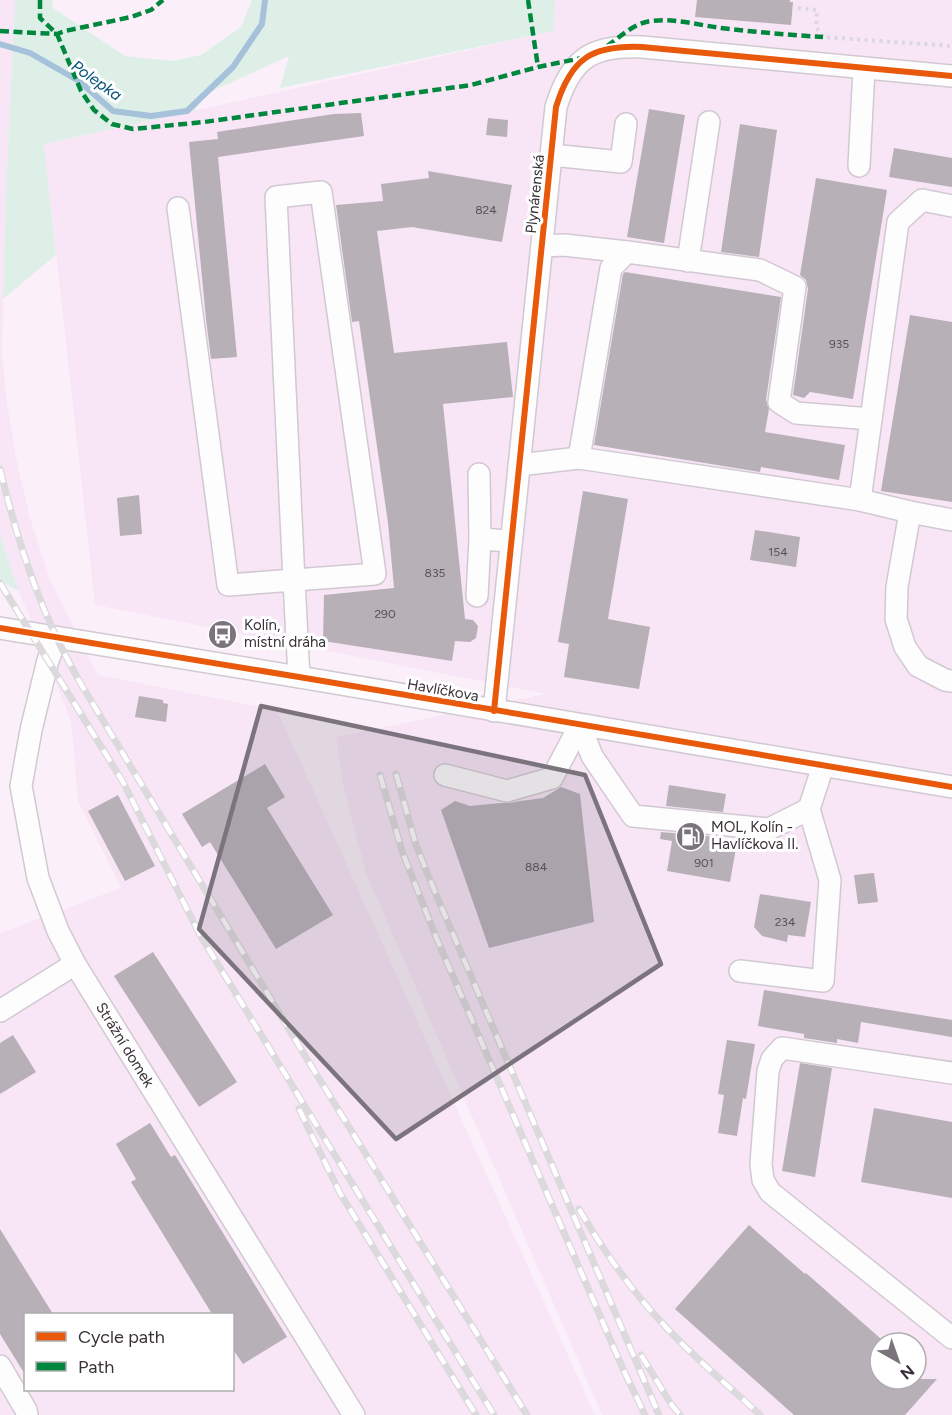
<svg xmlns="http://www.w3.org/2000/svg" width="952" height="1415" viewBox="0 0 952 1415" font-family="Figtree,sans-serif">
<rect width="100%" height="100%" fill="#fbf0fa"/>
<g fill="#f8e6f7" fill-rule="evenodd">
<path d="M 0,0 L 15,0 L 6,190 L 2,355 L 7,404 L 17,462 L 30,518 L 50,579 L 98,675 L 277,710 L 595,1415 L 0,1415 L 0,933 L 121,888 L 78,801 L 71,721 L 19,591 L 0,534 ZM 26,1314 L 232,1314 L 232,1390 L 26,1390 Z"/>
<path d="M 555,0 L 952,0 L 952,1415 L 602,1415 L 366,873 L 344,790 L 336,737 L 546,694 L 95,605 L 44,144 L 554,31 ZM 880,1343 L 916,1343 L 916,1379 L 880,1379 Z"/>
</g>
<g fill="#deefe8">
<polygon points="15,0 52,0 53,8 125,56 173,61 201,55 241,27 252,0 555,0 554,31 280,88 289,56 206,94 194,111 44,144 56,255 3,299 6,190"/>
<polygon points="0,534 19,591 0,581"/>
</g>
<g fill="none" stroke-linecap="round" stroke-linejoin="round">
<polyline stroke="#a6c1da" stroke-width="6" points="0,44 30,53 79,81 113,111 151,116 187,111 233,67 262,24 265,0"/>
</g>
<g fill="#b7b0b7">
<polygon points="697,0 790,0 790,2 793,2 791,25 695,17"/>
<polygon points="649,109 685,115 664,243 627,237"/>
<polygon points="361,113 364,136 218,157 237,357 211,359 206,319 189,142 218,139 217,132 334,114"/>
<polygon points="488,118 508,120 507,137 486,135"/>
<polygon points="740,124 777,130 759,257 721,252"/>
<polygon points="894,148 952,158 952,187 889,177"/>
<polygon points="428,171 512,185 502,242 412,227 377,231 394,353 507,342 513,397 443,404 465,619 473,620 478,626 476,638 470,642 455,641 452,661 323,641 324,595 394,588 388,523 359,321 352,322 336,205 383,201 381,184 429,178"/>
<polygon points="816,178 887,190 853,399 810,392 804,398 793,395 808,289 806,280 800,275"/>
<polygon points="625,272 781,297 766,400 769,409 765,432 845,445 839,480 761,467 760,472 594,445 623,274"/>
<polygon points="910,315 952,322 952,502 881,491"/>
<polygon points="583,491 628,499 608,619 650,627 639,689 564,677 569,644 558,642"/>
<polygon points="139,495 142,534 120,536 117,498"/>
<polygon points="755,530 800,537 796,567 750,560"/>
<polygon points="139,696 163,700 163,703 168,704 166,722 135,717"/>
<polygon points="265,764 285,797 267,808 333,915 276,949 210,842 202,847 182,814"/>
<polygon points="669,785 726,794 723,812 666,806"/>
<polygon points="561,787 580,794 594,922 489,948 441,810 455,801 470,806 501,803 510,803 520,801 543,798"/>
<polygon points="118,795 155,866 125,881 88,811"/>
<polygon points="661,832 719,837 718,844 721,844 720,846 736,848 730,882 667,871 672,841 660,839"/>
<polygon points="874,873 878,902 858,904 854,875"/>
<polygon points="760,894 811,902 805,937 788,935 787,942 762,936 754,927"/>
<polygon points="153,952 237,1082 199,1107 114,976"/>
<polygon points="764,990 952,1020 952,1037 861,1022 858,1043 837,1039 837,1043 804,1038 804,1034 758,1026"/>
<polygon points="13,1035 36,1072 0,1094 0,1043"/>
<polygon points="727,1040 755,1044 746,1099 743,1098 737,1136 718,1133 724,1095 718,1094"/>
<polygon points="800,1063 832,1068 815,1177 782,1171"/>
<polygon points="874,1108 952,1122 952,1198 861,1182"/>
<polygon points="150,1123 171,1157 175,1155 287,1337 243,1364 232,1348 232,1314 212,1314 131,1182 136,1179 116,1144"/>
<polygon points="749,1225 805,1274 806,1273 880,1338 880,1379 937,1379 905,1415 794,1415 675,1309"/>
<polygon points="0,1229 53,1314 26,1314 26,1376 0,1334"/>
</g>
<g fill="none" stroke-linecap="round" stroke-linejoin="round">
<defs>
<g id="minor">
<polyline points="551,155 621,162 626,124"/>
<polyline points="859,166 864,68"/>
<polyline points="178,208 228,585 375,574 321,192 276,197 294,581 299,677"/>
<polyline points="542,246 564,245 627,252"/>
<polyline points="688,261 709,122"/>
<polyline points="579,458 611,268 627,252 760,270 795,287 779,402 796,413 871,419"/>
<polyline points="519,465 579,458 860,500 910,512 952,520"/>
<polyline points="479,474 480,539 511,541"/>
<polyline points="860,500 898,222 922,200 952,206"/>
<polyline points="910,512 897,587 896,619 905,647 918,666 945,680 952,681"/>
<polyline points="477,596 480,539"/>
<polyline points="0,628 299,677 952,787"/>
<path id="s1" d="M 57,638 L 48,660 L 31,730 L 21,786 L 38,878 L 58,931 L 75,964 L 354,1415"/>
<path d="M 494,711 L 556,107 C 571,58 592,45 642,47 L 952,76"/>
<polyline points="580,725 592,756 633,816 769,829 809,809 823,766"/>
<polyline points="445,775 507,791 552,778 580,725"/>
<polyline points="740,971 823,981 830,880 809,809"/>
<polyline points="0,1011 75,964"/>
<polyline points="952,1073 782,1048 772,1059 768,1071 761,1164 763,1180 770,1192 952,1338"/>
<polyline points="0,1366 26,1410 27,1415"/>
</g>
</defs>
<use href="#minor" stroke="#d1c9d1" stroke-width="24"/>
<polyline stroke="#dbd8db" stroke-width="4" stroke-dasharray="3 4.5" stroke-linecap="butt" points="798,8 817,10 816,27 823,37 952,46"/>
<use href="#minor" stroke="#fefdfe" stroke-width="21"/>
<defs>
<g id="rail">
<path d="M 0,469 C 14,527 31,584 57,638 C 63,652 71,665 78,679 L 307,1059 L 527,1415"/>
<polyline points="0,583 123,782 200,935 494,1415"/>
<polyline points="396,774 416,845 435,892 659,1415"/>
<polyline points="380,775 402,851 436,937 623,1369 645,1415"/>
<polyline points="299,1109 340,1193 476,1415"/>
<path d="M 579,1209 C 603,1250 630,1289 663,1324 C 693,1357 728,1385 760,1415"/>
<polyline points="641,1355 671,1404 680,1415"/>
</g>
</defs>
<use href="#rail" stroke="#dcd9dc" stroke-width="7"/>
<use href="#rail" stroke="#fff" stroke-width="4.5" stroke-dasharray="14" stroke-linecap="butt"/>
<g stroke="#00873e" stroke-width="4.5" stroke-dasharray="9 4.5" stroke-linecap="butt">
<polyline points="40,0 40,18 57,34 81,91 94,110 112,124 133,129 204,122 471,85 538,67 582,58"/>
<polyline points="528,0 538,67"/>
<polyline points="0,31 57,34 65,31 131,17 151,10 163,0"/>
<path d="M 607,46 C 620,37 634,23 651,21 C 674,18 698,25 721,28 C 755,32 789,35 823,37"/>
</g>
<defs>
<g id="cycleway">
<polyline points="0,628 299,677 952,787"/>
<path d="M 494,711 L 556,107 C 571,58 592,45 642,47 L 952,76"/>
</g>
</defs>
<use href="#cycleway" stroke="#fff" stroke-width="10"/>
<use href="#cycleway" stroke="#e8590c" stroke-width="6"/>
</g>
<path fill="#7c747c" fill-opacity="0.2" stroke="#7c747c" stroke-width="4.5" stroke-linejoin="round" d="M 261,706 L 585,775 L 661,964 L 396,1139 L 199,929 Z"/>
<defs>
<symbol id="bus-disc" viewBox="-11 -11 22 22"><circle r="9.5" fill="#7c747c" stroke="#fff"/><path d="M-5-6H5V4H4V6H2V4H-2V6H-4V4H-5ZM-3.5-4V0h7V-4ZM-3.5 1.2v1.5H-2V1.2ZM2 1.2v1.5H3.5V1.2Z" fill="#fff"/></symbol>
<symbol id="fuel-disc" viewBox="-11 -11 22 22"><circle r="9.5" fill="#7c747c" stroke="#fff"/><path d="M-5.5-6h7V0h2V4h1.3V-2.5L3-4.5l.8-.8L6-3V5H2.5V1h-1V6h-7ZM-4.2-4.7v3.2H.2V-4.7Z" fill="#fff"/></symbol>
</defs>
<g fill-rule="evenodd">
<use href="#bus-disc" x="206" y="618" width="33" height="33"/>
<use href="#fuel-disc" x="674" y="820" width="33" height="33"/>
</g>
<g text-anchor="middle" stroke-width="6" stroke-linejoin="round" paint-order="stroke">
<g font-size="12" fill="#585158">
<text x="486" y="214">824</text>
<text x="839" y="348">935</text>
<text x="778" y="556">154</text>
<text x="435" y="577">835</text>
<text x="385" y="618">290</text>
<text x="704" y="867">901</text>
<text x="536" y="871">884</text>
<text x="785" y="926">234</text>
</g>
<g font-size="15" fill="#383138" stroke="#fff">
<text transform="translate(535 194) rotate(-84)" y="5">Plynárenská</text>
<text transform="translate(443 690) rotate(10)" y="5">Havlíčkova</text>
<text dy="5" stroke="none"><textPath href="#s1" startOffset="435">Strážní domek</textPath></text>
</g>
<g font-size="15" fill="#383138" stroke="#fff" text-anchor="start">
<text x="244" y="630">Kolín,<tspan x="244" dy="17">místní dráha</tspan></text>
<text x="711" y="832">MOL, Kolín -<tspan x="711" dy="17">Havlíčkova II.</tspan></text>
</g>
<g font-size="16" font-style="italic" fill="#02527c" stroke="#fff">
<text transform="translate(97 80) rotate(35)" y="6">Polepka</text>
</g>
</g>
<rect x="24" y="1313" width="210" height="78" fill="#ffffff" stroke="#afadaf" stroke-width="1.5"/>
<rect x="36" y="1332" width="30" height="9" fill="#e8590c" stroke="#afadaf" stroke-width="1.5"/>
<text x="78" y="1343" font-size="18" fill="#383138">Cycle path</text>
<rect x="36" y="1362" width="30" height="9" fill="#00873e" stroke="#afadaf" stroke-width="1.5"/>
<text x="78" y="1373" font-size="18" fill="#383138">Path</text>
<g transform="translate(898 1361) rotate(140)"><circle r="28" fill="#ffffff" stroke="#afadaf" stroke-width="1.5"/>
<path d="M0-4.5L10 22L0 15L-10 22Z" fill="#7c747c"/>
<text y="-9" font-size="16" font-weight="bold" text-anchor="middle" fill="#383138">N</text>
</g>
</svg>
